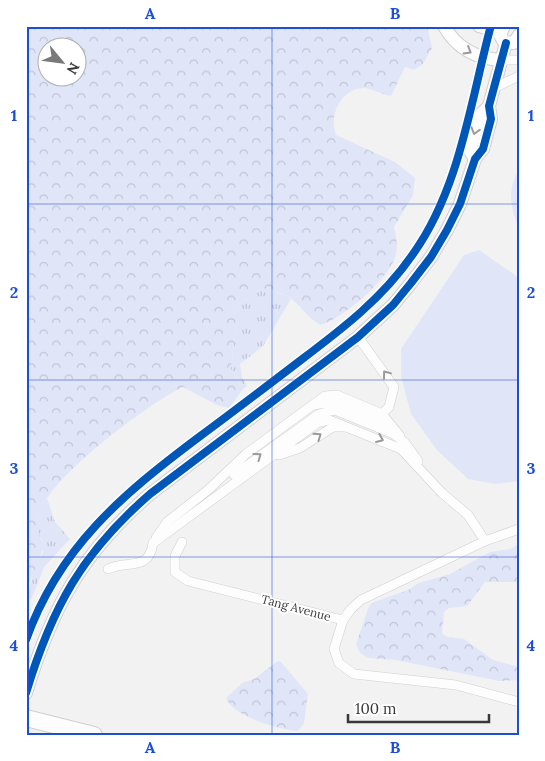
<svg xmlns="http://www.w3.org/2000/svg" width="545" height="761" viewBox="0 0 545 761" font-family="Lora,serif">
<defs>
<pattern id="grass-tufts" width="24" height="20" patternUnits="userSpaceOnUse" patternTransform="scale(1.25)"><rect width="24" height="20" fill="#e0e5f8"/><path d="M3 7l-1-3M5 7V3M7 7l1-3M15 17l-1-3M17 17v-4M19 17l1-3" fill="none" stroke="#c1c5d5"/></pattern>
<pattern id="forest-crowns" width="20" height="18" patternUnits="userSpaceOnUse" patternTransform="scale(1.25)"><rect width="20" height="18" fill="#e0e5f8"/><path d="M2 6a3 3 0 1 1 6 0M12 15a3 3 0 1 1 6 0" fill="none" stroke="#c1c5d5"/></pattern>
</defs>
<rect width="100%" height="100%" fill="#f2f2f3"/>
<g fill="url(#grass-tufts)">
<polygon points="263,288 287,296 291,299 263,346 240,364 242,377 247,386 243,389 231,369 236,324 234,308"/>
<polygon points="47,498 55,522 70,539 44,567 32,598 27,601 34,567 43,553 42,539 37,533 37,520 41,507"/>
</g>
<g fill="url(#forest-crowns)" fill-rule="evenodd">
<path d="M 26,26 L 427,26 L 432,48 L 423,64 L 414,70 L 405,67 L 391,96 C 383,95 373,89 364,88 C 342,88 328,115 336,135 L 395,162 L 415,178 L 413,195 L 394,227 C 396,236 398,244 396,254 C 391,278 343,318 321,325 C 306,318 301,304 287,296 C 280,292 270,291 263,288 L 234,308 L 236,324 L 231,369 L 243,389 L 229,408 L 217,405 L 183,387 C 149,403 40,483 37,521 C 36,531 41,537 44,546 L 29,584 L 26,625 ZM 48,48 L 78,48 L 78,78 L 48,78 Z"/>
<polygon points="519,544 519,582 485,582 467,606 449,608 444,612 442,634 448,637 464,639 493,660 519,667 519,680 499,681 396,660 368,658 360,653 356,644 369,606 374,602 408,590 419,583 450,574 490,552 510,549"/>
<path d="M 278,661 L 281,662 L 308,694 L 304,723 L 298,731 C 280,730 232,716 226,698 L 242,683 L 254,679 Z"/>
</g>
<g fill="#e0e5f8">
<path d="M 519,170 L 519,227 C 510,209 507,188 519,170 Z"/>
<polygon points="479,250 519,278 519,481 496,484 468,479 437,450 411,414 401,376 401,349 464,255"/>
</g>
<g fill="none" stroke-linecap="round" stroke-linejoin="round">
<defs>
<g id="street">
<polyline points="502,60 519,60"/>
<polyline points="494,88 519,76"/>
<polyline points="358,337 394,387 389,407 382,414"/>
<path d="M 315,405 C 340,398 368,414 390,425"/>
<polyline points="279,455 300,448 333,427 346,427"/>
<polyline points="234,475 319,414 335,410 394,434 405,443 418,461"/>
<polyline points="156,538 167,522 208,490 246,454 325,396 337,395 382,414 400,436"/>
<polyline points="182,542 175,556 175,572 188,581 343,620 351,609 361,600 485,541 519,529"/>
<path d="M 108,569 C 126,559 149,573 153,543 L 317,423 L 329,420 L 401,449 L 442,493 L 468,515 L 485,541"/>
<polyline points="343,620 334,649 339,663 354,674 456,685 519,702"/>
</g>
<g id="secondary">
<path d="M 444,26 C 457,49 477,59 502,60"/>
<polyline points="479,26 500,32"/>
<polyline points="504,26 500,35 504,42 514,43 519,35"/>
<polyline points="475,159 470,151 471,147 480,115 489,106"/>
<path d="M 26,693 C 52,607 82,553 150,494 L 358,337 L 393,305 L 411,283 L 431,257 L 447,230 L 460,204 L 475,159 L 483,149 L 491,119 L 489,106 L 506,43"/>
</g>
<polyline id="highway" points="26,718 94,735"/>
</defs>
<use href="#street" stroke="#cfcfd0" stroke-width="10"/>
<use href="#secondary" stroke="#cfcfd0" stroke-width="14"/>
<use href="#highway" stroke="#cfcfd0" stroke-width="18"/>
<use href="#street" stroke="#fdfdfd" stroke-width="9"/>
<use href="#secondary" stroke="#fdfdfd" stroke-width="12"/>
<use href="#highway" stroke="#fdfdfd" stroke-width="16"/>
<defs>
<g id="cycleway">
<path d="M 26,640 C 59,547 123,494 199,437 C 233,412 267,386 301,360 C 342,329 383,298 413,254 C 459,190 470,105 490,29"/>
<path d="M 26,693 C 52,607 82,553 150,494 L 358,337 L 393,305 L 411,283 L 431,257 L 447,230 L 460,204 L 475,159 L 483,149 L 491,119 L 489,106 L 506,43"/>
</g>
</defs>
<use href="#cycleway" stroke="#fff" stroke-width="11"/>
<use href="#cycleway" stroke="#0057b8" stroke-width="8"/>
</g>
<defs><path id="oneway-chevron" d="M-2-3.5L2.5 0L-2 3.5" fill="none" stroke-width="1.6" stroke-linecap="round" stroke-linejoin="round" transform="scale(1.25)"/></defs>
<g stroke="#9a9a9b">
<use href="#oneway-chevron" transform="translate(468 51) rotate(31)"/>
<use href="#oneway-chevron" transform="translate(475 131) rotate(106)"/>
<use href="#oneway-chevron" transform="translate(386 374) rotate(-127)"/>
<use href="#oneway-chevron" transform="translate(318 436) rotate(-35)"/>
<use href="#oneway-chevron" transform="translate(380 439) rotate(23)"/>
<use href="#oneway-chevron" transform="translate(258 456) rotate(-36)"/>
</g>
<path fill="none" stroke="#1d4ed8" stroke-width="1" stroke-opacity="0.55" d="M 272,26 L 272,735M 26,204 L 519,204M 26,380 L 519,380M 26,557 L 519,557"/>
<g text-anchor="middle" stroke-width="4" stroke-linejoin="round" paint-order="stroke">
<g font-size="12" fill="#383839" stroke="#fff">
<text transform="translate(296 608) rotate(15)" y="4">Tang Avenue</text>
</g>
</g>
<rect width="545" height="761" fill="none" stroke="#ffffff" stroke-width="55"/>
<g transform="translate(62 62) rotate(119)"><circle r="24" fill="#ffffff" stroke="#afafb0"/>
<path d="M0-4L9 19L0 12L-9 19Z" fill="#79797a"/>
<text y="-8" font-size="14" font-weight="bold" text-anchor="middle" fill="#383839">N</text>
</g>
<path d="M348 714v8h141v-8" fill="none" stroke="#383839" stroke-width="2.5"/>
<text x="355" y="714" font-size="15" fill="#383839" stroke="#ffffff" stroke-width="4" paint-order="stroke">100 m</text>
<rect x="28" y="28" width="490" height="706" fill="none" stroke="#1d4ed8" stroke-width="2"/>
<g font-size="16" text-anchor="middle" font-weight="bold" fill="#1d4ed8">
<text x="150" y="19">A</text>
<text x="395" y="19">B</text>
<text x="14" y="121">1</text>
<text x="531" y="121">1</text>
<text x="14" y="298">2</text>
<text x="531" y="298">2</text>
<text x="14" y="474">3</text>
<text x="531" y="474">3</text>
<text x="14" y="651">4</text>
<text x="531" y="651">4</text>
<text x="150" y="753">A</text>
<text x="395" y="753">B</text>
</g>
</svg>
